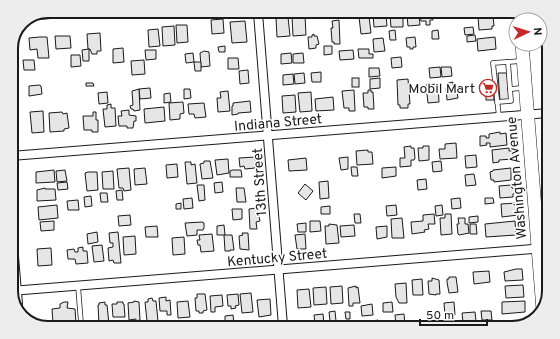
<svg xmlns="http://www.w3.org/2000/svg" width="560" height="339" viewBox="0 0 560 339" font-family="Overpass,sans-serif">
<rect width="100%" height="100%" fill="#fff"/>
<polygon fill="#e0efe3" stroke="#6a6a6a" points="476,321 477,328 407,327"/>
<g fill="#e6e6e6" stroke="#1a1a1a">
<polygon points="373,14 386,15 387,26 374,27"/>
<polygon points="390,15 403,15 403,27 391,27"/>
<polygon points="407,15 419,15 420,25 408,26"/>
<polygon points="420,15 432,15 433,20 430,20 430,25 426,25 426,21 421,21"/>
<polygon points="305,16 306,35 293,36 292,17"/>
<polygon points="369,16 371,33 361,34 359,17"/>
<polygon points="478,16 493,16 494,26 492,26 492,29 479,30"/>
<polygon points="288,17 290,36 277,37 276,18"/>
<polygon points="223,19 224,33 212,34 211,20"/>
<polygon points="339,20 340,44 334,44 334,42 332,42 331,28 333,28 332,21"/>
<polygon points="245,21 247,42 232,43 230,22"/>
<polygon points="176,25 187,25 188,42 177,43"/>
<polygon points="174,26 175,45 163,46 162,27"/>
<polygon points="473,27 474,34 465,35 464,28"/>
<polygon points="158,29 160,46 149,47 148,30"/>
<polygon points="395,30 396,40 390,40 389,31"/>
<polygon points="438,30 439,39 432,39 432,31"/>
<polygon points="100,33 101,51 97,51 97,54 92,54 90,49 88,49 87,34"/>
<polygon points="314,34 314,36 317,36 319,44 316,45 316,48 309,49 308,37 312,37 312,35"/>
<polygon points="475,35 476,41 467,42 467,36"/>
<polygon points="55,36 70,36 71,48 56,49"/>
<polygon points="40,37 47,37 49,58 38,58 37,49 30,50 29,38"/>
<polygon points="415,37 416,47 413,47 413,49 410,49 410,47 407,47 406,38"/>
<polygon points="495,37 496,49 478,51 477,39"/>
<polygon points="383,38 385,51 374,52 373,39"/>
<polygon points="225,46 225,52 219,52 218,47"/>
<polygon points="324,46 332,46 332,54 324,55"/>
<polygon points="123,48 124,62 113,63 113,49"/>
<polygon points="89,49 89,61 83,61 82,50"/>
<polygon points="358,49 369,49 369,54 373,54 373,58 359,58"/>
<polygon points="145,50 156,50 156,59 146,60"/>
<polygon points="353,50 354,59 340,60 339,51"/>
<polygon points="204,51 209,52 210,66 201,67 200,53"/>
<polygon points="193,53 194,62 186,63 185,54"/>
<polygon points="291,53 292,63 281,64 281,54"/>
<polygon points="303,53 304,63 293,63 293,54"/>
<polygon points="71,55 80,55 81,66 71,67"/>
<polygon points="401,57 402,67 392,68 391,58"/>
<polygon points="228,58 238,58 239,69 228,69"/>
<polygon points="23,60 34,60 35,70 24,70"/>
<polygon points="144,60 145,74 132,75 131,61"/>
<polygon points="194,62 201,62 201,71 195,71"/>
<polygon points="440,67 441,77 430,78 429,68"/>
<polygon points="441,67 451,67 452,76 442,77"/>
<polygon points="369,68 379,68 380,76 369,77"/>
<polygon points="248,70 249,83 240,84 239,71"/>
<polygon points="321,72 321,82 312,82 311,73"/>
<polygon points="304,73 305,83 295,84 294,74"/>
<polygon points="498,73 507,73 510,100 500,101"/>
<polygon points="293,74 294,84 283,85 283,75"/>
<rect x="352" y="78" width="7" height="9"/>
<polygon points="380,78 380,88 370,89 370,79"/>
<polygon points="408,79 410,104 408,104 408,108 400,108 400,105 398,105 397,80"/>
<polygon points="493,81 494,100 486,100 486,94 483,94 482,82"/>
<polygon points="453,82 453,87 456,87 458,98 447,100 446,88 448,88 448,83"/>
<polygon points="86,83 93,83 94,86 86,86"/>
<polygon points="438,84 439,102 428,103 426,85"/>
<polygon points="39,85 41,86 42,94 29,96 29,86"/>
<polygon points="150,88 151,98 140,99 139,89"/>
<polygon points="139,89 140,110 134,111 133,109 131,109 130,106 133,105 132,91"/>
<polygon points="184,89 190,89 191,98 184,99"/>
<polygon points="354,90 355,111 349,111 349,108 344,108 342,91"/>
<polygon points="368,90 371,90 371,92 373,92 374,109 368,109 368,107 364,107 363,93 368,93"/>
<polygon points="228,91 230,111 218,112 217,98 221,98 220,92"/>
<polygon points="107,92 108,103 99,104 98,93"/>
<polygon points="311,92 312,111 300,112 298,93"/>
<polygon points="170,93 171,102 164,103 164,94"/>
<polygon points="295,95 296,112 283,113 282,96"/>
<polygon points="333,97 334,110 316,111 315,99"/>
<polygon points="250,101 251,112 238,113 238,114 232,115 232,106 233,106 233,103"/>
<polygon points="183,102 184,113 180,114 180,119 170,120 169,103"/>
<polygon points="204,103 206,117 195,118 194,114 189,114 188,104"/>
<polygon points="111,104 111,108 115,108 116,126 105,127 103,109 107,109 107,105"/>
<polygon points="164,107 165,121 145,123 144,109"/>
<polygon points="129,110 129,115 136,116 136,121 134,121 133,128 127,128 127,126 119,126 118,116 122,116 121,111"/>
<polygon points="43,111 44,132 32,133 30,112"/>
<polygon points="62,112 63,114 67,113 69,128 64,129 64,131 50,132 49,113"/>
<polygon points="93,112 96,112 96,120 98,120 98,132 92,132 92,130 84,130 83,116 93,116"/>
<polygon points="500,132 500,134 506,133 507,145 490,147 490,143 486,143 487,145 480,146 480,136 486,136 486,138 489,138 489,134"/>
<polygon points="456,143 457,158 440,159 439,149 445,149 445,144"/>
<polygon points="411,146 411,148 414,148 415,158 414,160 411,160 411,166 400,167 400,158 405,158 404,147"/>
<polygon points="423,146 429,146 429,160 419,161 418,148 423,148"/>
<polygon points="509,148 509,151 512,151 513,159 499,160 499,162 493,163 492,150"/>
<polygon points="368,150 368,152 372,152 373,164 357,165 356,151"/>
<polygon points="476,155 477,167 466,168 465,156"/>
<polygon points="255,157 255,160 257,160 255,168 245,169 244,166 240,167 239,158"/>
<polygon points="348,157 348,169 341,170 339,158"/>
<polygon points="306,158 307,170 289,171 288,160"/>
<polygon points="228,159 229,173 217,175 215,160"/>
<polygon points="204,161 210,161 213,178 202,179 200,164 204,163"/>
<polygon points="441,161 442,171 433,172 432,162"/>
<polygon points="185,162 191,162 191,165 195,164 197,183 187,184"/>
<polygon points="177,164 178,177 167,178 166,165"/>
<polygon points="351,167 357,167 358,176 352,176"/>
<polygon points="396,167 396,176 382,178 382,168"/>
<polygon points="129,168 131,190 124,191 123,188 119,188 117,169"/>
<polygon points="145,168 147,184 135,185 134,169"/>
<polygon points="511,168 511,180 494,182 494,180 491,180 490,172 493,171 493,170"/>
<polygon points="54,170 55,182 36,183 36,172"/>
<polygon points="65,170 67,181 57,182 56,171"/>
<polygon points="232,170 241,170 242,177 230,177 230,171"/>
<polygon points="113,171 114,189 103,189 102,172"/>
<polygon points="88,172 97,172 98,190 87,191 85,173"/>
<polygon points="474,174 476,185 466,186 465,175"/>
<polygon points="426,179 427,189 418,190 417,180"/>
<polygon points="328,181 329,198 320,199 319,182"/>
<polygon points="67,182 68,189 58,190 57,183"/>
<polygon points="222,182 223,192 215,193 214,183"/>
<polygon points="305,184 313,191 306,200 298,193"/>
<polygon points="197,185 204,185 205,200 199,201"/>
<polygon points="511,185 512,188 515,189 515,193 513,194 513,197 500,198 499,186"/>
<polygon points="45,188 45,189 55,189 56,200 37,201 37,190"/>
<polygon points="236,188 244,188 246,202 237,202"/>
<polygon points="122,190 123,200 117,200 116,191"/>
<polygon points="100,193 107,193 108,202 101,202"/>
<polygon points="91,196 92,206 85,207 84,197"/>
<polygon points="192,198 193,208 184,209 183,199"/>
<polygon points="460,198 461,208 452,209 451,199"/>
<polygon points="485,198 493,198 494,203 485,204"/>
<polygon points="78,200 79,210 68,210 67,201"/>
<polygon points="181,203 181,209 176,209 176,204"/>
<polygon points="517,203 518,215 502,217 501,204"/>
<polygon points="57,205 58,218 39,220 38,207"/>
<polygon points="396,205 397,215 387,216 386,206"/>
<polygon points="442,205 443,215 436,216 435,206"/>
<polygon points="330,206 330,214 321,214 321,207"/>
<polygon points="257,208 260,221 256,222 257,229 250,229 249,209"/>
<polygon points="232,209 242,209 242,219 233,220"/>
<polygon points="354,214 360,214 361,223 355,223"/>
<polygon points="434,214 435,224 428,224 429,229 424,230 425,232 412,234 411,222 423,221 423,215"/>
<polygon points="445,214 451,214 452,234 441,235 440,218 445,218"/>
<polygon points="130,215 131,225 119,226 118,216"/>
<polygon points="478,216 478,222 469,223 469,217"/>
<polygon points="402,218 404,238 392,238 391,219"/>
<polygon points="458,218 465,218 465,224 468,224 469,233 459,235 458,234 457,224 459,224"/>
<polygon points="54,221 54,230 41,231 40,222"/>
<polygon points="310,221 320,221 321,231 310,232"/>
<polygon points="515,221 516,235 486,237 485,224"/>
<polygon points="202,222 204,223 204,228 203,230 197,230 197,235 187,236 185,223"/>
<polygon points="306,223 306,232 298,232 297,224"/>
<polygon points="329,224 337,225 339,243 326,244 325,226 329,226"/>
<polygon points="470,224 476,224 477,234 470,234"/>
<polygon points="224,225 225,235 217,235 217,226"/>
<polygon points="354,225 355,236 341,237 340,226"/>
<polygon points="157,226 158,237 146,237 145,227"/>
<polygon points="387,226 387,237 377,239 376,227"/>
<polygon points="97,232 98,242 88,244 87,234"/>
<polygon points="118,232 121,263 114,263 113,260 109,261 108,248 113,247 113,243 110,243 109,233"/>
<polygon points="242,233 248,233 249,250 240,249 239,236 243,235"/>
<polygon points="212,234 214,251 201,252 200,245 198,245 197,240 200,240 199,235"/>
<polygon points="305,234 306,249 297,249 295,235"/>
<polygon points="224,235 232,235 234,250 230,250 230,251 225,251"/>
<polygon points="135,236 136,254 124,255 123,237"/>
<polygon points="184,237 185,254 173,255 172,238"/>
<polygon points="102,245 104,261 94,262 92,246"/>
<polygon points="83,247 83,251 87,251 88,263 76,264 75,259 68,259 67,250 74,249 75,252 78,252 78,248"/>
<polygon points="51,248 52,265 38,266 37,249"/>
<polygon points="516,269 522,269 523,280 505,281 504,272"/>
<polygon points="489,271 490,282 474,284 473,272"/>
<polygon points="449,277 456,277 458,292 449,293 447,282 447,279 449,279"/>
<polygon points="432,278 439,280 440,294 436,294 436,295 429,294 428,281 432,281"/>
<polygon points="422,279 423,295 413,295 412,280"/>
<polygon points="406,283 407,303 399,303 396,297 395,284"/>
<polygon points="523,285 524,297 506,298 505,286"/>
<polygon points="342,286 343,303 331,304 330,287"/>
<polygon points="356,286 356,288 358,287 360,303 353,303 353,306 349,306 348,288"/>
<polygon points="326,287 327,304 314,305 313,288"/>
<polygon points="309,289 311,307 298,308 297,290"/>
<polygon points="251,293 253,312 242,313 240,294"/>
<polygon points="197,294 205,294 207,310 203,311 203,313 199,313 199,311 196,311 195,298 197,298"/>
<polygon points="238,294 239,305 235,306 236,308 231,309 231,306 228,306 227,295"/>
<polygon points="222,295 223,306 215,307 215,312 211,312 210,296"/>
<polygon points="166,297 166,301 170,300 171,315 167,315 167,311 160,311 159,298"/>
<polygon points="152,298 153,301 156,301 158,321 147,321 145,302 148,302 148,299"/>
<polygon points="270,299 271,315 259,317 257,300"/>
<polygon points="134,301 139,302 140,320 136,321 136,319 129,320 128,303 134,302"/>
<polygon points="188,301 190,317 178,318 177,302"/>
<polygon points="525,301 525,312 502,314 502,302"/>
<polygon points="64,302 68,302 67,308 75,309 76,323 53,323 52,309 60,308 60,304"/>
<polygon points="105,302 105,305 107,305 109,324 99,324 98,305 99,305 99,303"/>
<polygon points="117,302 123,302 123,304 124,304 125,317 113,317 112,304 117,304"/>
<polygon points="392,302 393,312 383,312 383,303"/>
<polygon points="454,302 455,315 445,316 444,303"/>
<polygon points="372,304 373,315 362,316 361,306"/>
<polygon points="335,311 336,321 330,321 329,312"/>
<polygon points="481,311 491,311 492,320 482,320"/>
<polygon points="345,312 350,312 350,319 346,319"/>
<polygon points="475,312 476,321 463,322 462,313"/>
<polygon points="323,314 324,324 315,324 314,315"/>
<polygon points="404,314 405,325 396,326 395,315"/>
<polygon points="233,315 234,324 225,325 225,316"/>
<polygon points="378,320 378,327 373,327 372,321"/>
<polygon points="524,320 524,321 512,328 501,326 501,321"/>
<polygon points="267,322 268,325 257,325 257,323"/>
<rect x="302" y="323" width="10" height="3"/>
</g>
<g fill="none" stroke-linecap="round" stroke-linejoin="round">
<defs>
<g id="service">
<polyline points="508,62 510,89 523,88"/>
<polyline points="497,102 511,101 510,89"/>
<polyline points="499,117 493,63 521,61"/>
<polyline points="78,286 81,323"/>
</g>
<g id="minor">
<polyline points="258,13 283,326"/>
<polyline points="38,15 87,11"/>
<polyline points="11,156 548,113"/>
<polyline points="11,221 18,304"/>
<polyline points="11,291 545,248"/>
</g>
<g id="primary">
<polyline points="520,16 520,20"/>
<polyline points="522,44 543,310"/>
</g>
</defs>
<use href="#service" stroke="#1a1a1a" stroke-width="5.5"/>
<use href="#minor" stroke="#1a1a1a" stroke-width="10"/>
<use href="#primary" stroke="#1a1a1a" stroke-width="14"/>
<use href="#service" stroke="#fff" stroke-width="4"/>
<use href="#minor" stroke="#fff" stroke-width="8"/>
<use href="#primary" stroke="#fff" stroke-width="13"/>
</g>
<defs>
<symbol id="supermarket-ring" viewBox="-11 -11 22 22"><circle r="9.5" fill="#fff" stroke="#c62828" stroke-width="1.5"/><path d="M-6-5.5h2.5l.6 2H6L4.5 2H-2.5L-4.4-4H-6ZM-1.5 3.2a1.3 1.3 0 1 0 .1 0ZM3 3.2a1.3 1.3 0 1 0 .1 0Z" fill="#c62828"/></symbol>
</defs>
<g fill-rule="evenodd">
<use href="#supermarket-ring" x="478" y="78" width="20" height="20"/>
</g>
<g text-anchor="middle" stroke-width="3" stroke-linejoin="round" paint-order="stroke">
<g font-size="14" fill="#1a1a1a" stroke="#fff" text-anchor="end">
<text x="475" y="93">Mobil Mart</text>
</g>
<g font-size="14" fill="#1a1a1a" stroke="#fff">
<text transform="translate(278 122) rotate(-5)" y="5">Indiana Street</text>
<text transform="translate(516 178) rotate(-95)" y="5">Washington Avenue</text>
<text transform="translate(259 182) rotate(-94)" y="5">13th Street</text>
<text transform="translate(277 257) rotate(-5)" y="5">Kentucky Street</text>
</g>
</g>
<path d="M0 0H560V339H0ZM48 18H512A30 30 0 0 1 542 48V291A30 30 0 0 1 512 321H48A30 30 0 0 1 18 291V48A30 30 0 0 1 48 18Z" fill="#ededed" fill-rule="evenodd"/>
<path fill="none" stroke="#1a1a1a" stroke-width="2" d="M48 18H512A30 30 0 0 1 542 48V291A30 30 0 0 1 512 321H48A30 30 0 0 1 18 291V48A30 30 0 0 1 48 18Z"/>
<g transform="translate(528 32) rotate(86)"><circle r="19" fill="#ffffff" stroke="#a3a3a3"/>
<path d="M0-3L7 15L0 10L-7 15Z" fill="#c62828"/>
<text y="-6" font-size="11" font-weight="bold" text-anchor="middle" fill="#1a1a1a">N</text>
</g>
<path d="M420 319v6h67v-6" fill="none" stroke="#1a1a1a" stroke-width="2"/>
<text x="426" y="319" font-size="12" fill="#1a1a1a" stroke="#ffffff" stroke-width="3" paint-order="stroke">50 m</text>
</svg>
